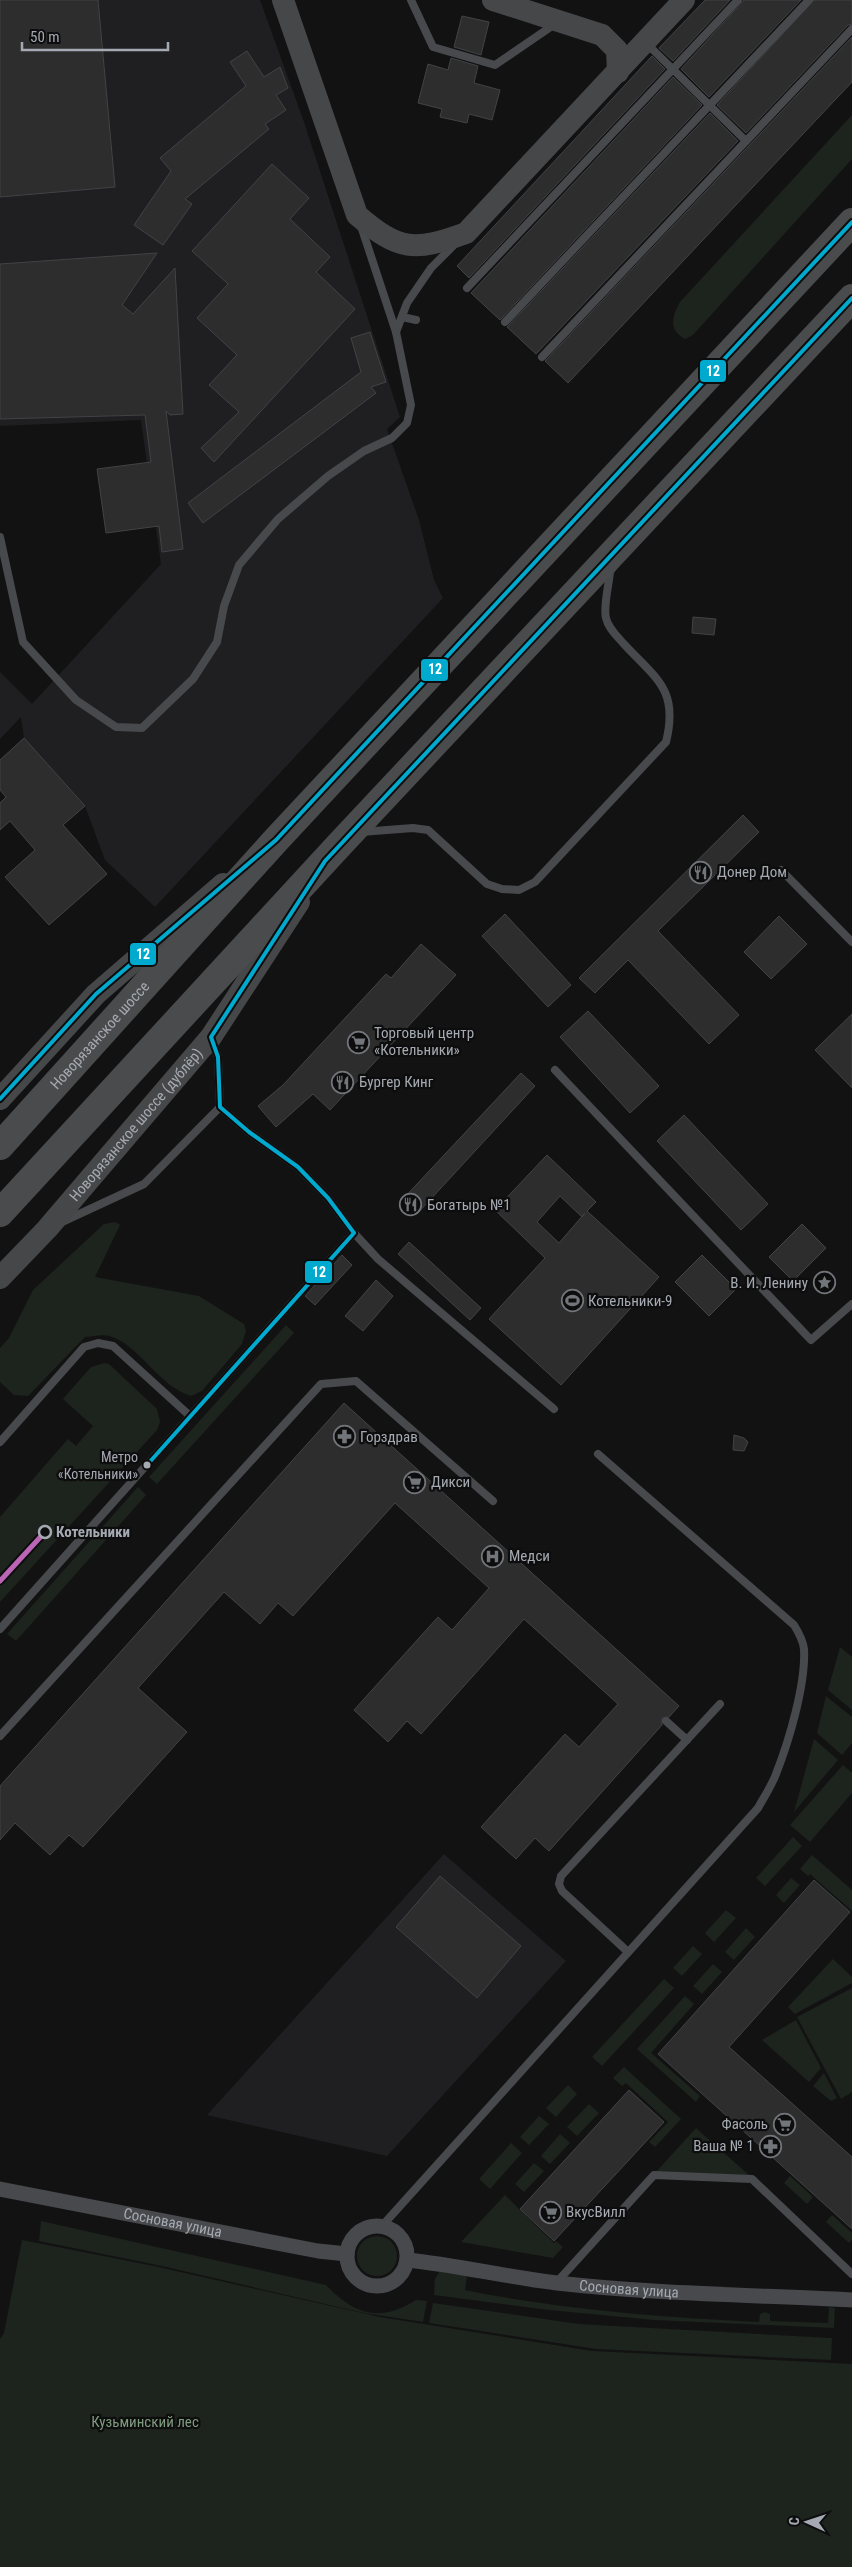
<svg xmlns="http://www.w3.org/2000/svg" width="852" height="2567" viewBox="0 0 852 2567" font-family="'Roboto Condensed',sans-serif">
<rect width="100%" height="100%" fill="#121213"/>
<g fill="#1f1f21">
<polygon points="0,0 260,0 304,122 400,417 387,429 419,520 434,580 443,598 155,907 105,860 85,806 24,738 21,717 0,739 0,672 32,704 161,564 141,420 0,426"/>
<polygon points="444,1854 566,1961 387,2156 207,2115"/>
</g>
<g fill="#1d231d">
<path d="M 852,115 L 852,159 L 693,335 L 685,339 C 668,330 672,316 680,302 Z"/>
<path d="M 115,1222 L 120,1225 L 95,1277 L 199,1296 L 244,1324 L 246,1331 L 242,1344 L 202,1391 L 191,1396 C 158,1386 138,1343 109,1336 C 102,1334 92,1337 85,1337 L 28,1396 L 14,1395 L 0,1382 L 0,1348 L 9,1338 L 33,1290 L 104,1224 Z"/>
<polygon points="286,1325 294,1333 157,1484 149,1477"/>
<polygon points="104,1363 109,1364 157,1409 160,1422 157,1430 0,1602 0,1517 68,1439 76,1446 93,1426 63,1399 91,1367"/>
<polygon points="138,1487 146,1495 16,1641 7,1634"/>
<polygon points="840,1647 852,1657 852,1710 828,1690"/>
<polygon points="826,1696 852,1717 852,1743 842,1755 817,1733"/>
<polygon points="814,1739 838,1760 794,1812"/>
<polygon points="843,1765 852,1773 852,1793 810,1842 790,1825"/>
<polygon points="793,1837 802,1846 765,1886 756,1878"/>
<polygon points="812,1855 852,1890 852,1911 810,1874 808,1876 800,1869"/>
<polygon points="791,1878 800,1885 784,1903 776,1895"/>
<polygon points="726,1910 736,1918 714,1942 705,1933"/>
<polygon points="746,1928 755,1937 734,1960 725,1952"/>
<polygon points="693,1946 702,1954 682,1976 673,1968"/>
<polygon points="833,1959 852,1977 852,1983 795,2014 788,2007"/>
<polygon points="713,1964 722,1972 702,1994 693,1986"/>
<polygon points="664,1979 674,1988 602,2066 592,2057"/>
<polygon points="852,1988 852,2092 841,2099 797,2017"/>
<polygon points="685,1996 694,2004 651,2053 700,2096 696,2102 637,2049"/>
<polygon points="796,2020 821,2068 809,2082 762,2040"/>
<polygon points="624,2067 681,2119 655,2147 649,2142 668,2122 626,2083 622,2086 613,2078"/>
<polygon points="824,2073 837,2098 831,2101 813,2086"/>
<polygon points="568,2085 577,2094 556,2117 546,2108"/>
<polygon points="589,2104 599,2113 577,2136 567,2127"/>
<polygon points="539,2116 549,2124 529,2145 520,2137"/>
<polygon points="696,2128 750,2176 656,2172"/>
<polygon points="560,2134 570,2143 550,2164 541,2156"/>
<polygon points="511,2143 522,2153 490,2189 479,2179"/>
<polygon points="534,2163 544,2171 524,2192 515,2184"/>
<polygon points="790,2176 813,2197 807,2204 784,2183"/>
<polygon points="505,2195 554,2243 556,2241 563,2247 553,2258 461,2242"/>
<polygon points="832,2215 852,2233 852,2240 849,2243 826,2222"/>
<path d="M 41,2221 L 326,2285 C 355,2315 379,2323 416,2300 L 427,2301 L 423,2322 L 364,2313 L 162,2266 L 39,2241 Z"/>
<circle cx="377" cy="2256" r="20"/>
<polygon points="22,2240 154,2266 380,2317 592,2351 852,2364 852,2567 0,2567 0,2339 4,2333"/>
<path d="M 440,2271 L 467,2276 L 465,2290 C 562,2310 660,2317 759,2322 L 760,2314 L 765,2312 L 770,2314 L 770,2321 L 828,2323 L 829,2307 L 835,2308 L 834,2328 L 654,2320 L 549,2310 L 434,2295 L 435,2279 Z"/>
<polygon points="433,2303 579,2324 832,2338 831,2360 596,2349 429,2323"/>
</g>
<g fill="#2d2d2e" stroke="#424346" fill-rule="evenodd">
<polygon points="0,0 98,0 115,187 0,197"/>
<polygon points="705,0 730,0 673,61 659,48"/>
<polygon points="744,0 801,0 709,97 681,69"/>
<polygon points="814,0 852,0 852,24 848,25 746,133 717,105"/>
<polygon points="462,16 489,22 481,55 454,47"/>
<polygon points="852,37 852,82 568,383 545,361"/>
<polygon points="247,51 264,77 280,67 288,88 276,95 286,110 265,124 269,129 185,199 192,204 163,245 134,225 171,171 160,158 246,86 230,62"/>
<polygon points="652,56 665,69 469,278 457,266"/>
<polygon points="451,58 478,66 474,83 500,90 492,120 469,114 467,123 440,117 442,109 418,103 428,64 448,70"/>
<polygon points="673,77 702,105 500,320 471,293"/>
<polygon points="710,113 738,141 536,354 507,327"/>
<polygon points="272,164 309,198 290,219 330,257 316,272 355,309 214,462 201,448 239,412 209,385 237,355 197,318 228,284 192,251"/>
<polygon points="157,253 122,305 133,314 175,268 183,414 170,415 166,411 183,549 162,552 159,526 106,533 97,469 151,462 145,415 0,419 0,264"/>
<polygon points="370,332 386,382 371,387 376,393 203,523 188,503 361,372 351,338"/>
<polygon points="693,617 716,619 714,635 692,633"/>
<polygon points="24,738 85,806 63,825 107,874 49,925 5,877 35,850 10,821 0,830 0,803 6,797 0,790 0,760"/>
<polygon points="743,815 759,832 658,931 739,1015 709,1044 628,960 595,993 579,978"/>
<polygon points="505,914 571,985 548,1007 482,936"/>
<polygon points="779,916 807,944 771,979 744,952"/>
<polygon points="421,944 456,975 330,1110 313,1094 276,1127 258,1106 283,1085 386,974 391,978"/>
<polygon points="588,1011 659,1086 630,1113 560,1037"/>
<polygon points="852,1014 852,1088 815,1050"/>
<polygon points="521,1073 535,1086 417,1214 402,1200"/>
<polygon points="684,1115 768,1204 741,1230 657,1141"/>
<path d="M 547,1155 L 596,1202 L 587,1211 L 659,1277 L 561,1385 L 489,1319 L 545,1258 L 495,1210 ZM 560,1196 L 582,1217 L 585,1213 L 559,1243 L 537,1222 Z"/>
<polygon points="802,1224 826,1248 793,1281 769,1257"/>
<polygon points="409,1242 481,1308 470,1320 398,1254"/>
<polygon points="342,1255 352,1265 315,1305 305,1296"/>
<polygon points="702,1255 736,1289 709,1316 675,1282"/>
<polygon points="376,1280 393,1296 363,1331 345,1316"/>
<polygon points="344,1403 679,1706 669,1717 662,1718 662,1725 549,1851 535,1838 516,1859 481,1827 565,1734 579,1747 618,1704 524,1619 421,1734 407,1721 388,1742 354,1710 438,1617 452,1630 489,1588 395,1503 293,1616 278,1603 260,1624 224,1592 138,1688 187,1732 83,1847 69,1835 50,1855 15,1823 0,1840 0,1786"/>
<polygon points="734,1435 744,1438 748,1442 744,1451 733,1450"/>
<polygon points="440,1876 521,1946 477,1998 396,1927"/>
<polygon points="814,1880 850,1912 729,2047 852,2157 852,2229 658,2054"/>
<polygon points="629,2090 664,2122 554,2241 520,2209"/>
</g>
<g fill="none" stroke-linecap="round" stroke-linejoin="round">
<g stroke="#47494c" stroke-width="8">
<polyline points="411,0 433,47 495,65 555,24"/>
<polyline points="646,43 746,141"/>
<polyline points="467,288 738,0"/>
<polyline points="402,317 416,320"/>
<polyline points="505,322 809,0"/>
<polyline points="396,332 407,303 431,268 454,245"/>
<polyline points="542,357 852,29"/>
<polyline points="0,537 23,642 76,700 116,727 142,728 193,679 217,642 224,606 239,565 278,519 328,476 364,451 392,438 407,423 411,405 396,332 361,226"/>
<path d="M 361,832 L 413,828 L 428,830 L 487,884 L 502,889 L 519,890 L 535,882 L 666,742 C 679,689 656,679 623,643 C 617,636 608,628 606,618 C 603,607 609,584 610,572 L 613,567"/>
<polyline points="781,870 852,942"/>
<polyline points="212,1041 218,1057 220,1107 249,1132 298,1167 328,1198 354,1233 378,1259 554,1409"/>
<polyline points="555,1070 811,1340 852,1304"/>
<polyline points="62,1222 144,1184 220,1107"/>
<polyline points="0,1442 84,1347 98,1343 113,1346 190,1416"/>
<polyline points="0,1629 354,1233"/>
<polyline points="666,1721 687,1740"/>
<polyline points="0,1736 321,1384 356,1381 493,1501"/>
<polyline points="628,1952 562,1891 559,1884 561,1876 720,1704"/>
<path d="M 382,2226 L 758,1808 C 764,1797 772,1785 776,1774 C 789,1741 806,1684 804,1649 C 803,1640 799,1633 794,1625 L 598,1454"/>
<polyline points="556,2283 654,2175 752,2179 852,2274"/>
</g>
<g stroke="#47494c" stroke-width="15">
<path id="s1" d="M 0,2189 L 318,2251 L 347,2254"/>
<circle cx="377" cy="2256" r="30"/>
<path id="s2" d="M 407,2260 C 457,2265 506,2277 557,2283 C 654,2294 754,2295 852,2300"/>
</g>
<g stroke="#464749" stroke-width="22">
<path d="M 283,0 L 357,215 C 399,251 414,252 466,233 L 684,0"/>
<polyline points="493,0 602,35 617,50 618,72"/>
<polyline points="0,1099 96,994 223,884"/>
<path id="s3" d="M 0,1278 L 47,1229 L 211,1037 L 299,902"/>
</g>
<g stroke="#4a4b4c" stroke-width="28">
<path id="s4" d="M 0,1146 L 276,840 L 852,222"/>
<polyline points="0,1213 341,843 852,298"/>
</g>
<defs>
<g id="bus-1">
<polyline points="0,1099 96,994 276,840 852,222"/>
<polyline points="147,1465 354,1233 328,1198 298,1167 249,1132 220,1107 218,1057 211,1037 325,861 852,298"/>
</g>
</defs>
<use href="#bus-1" stroke="#0d0d0e" stroke-width="8"/>
<use href="#bus-1" stroke="#00a9ce" stroke-width="4"/>
<defs>
<polyline id="metro-1" points="0,1581 45,1532"/>
</defs>
<use href="#metro-1" stroke="#0d0d0e" stroke-width="9"/>
<use href="#metro-1" stroke="#ba65b6" stroke-width="5"/>
</g>
<defs>
<symbol id="restaurant-ring" viewBox="-11 -11 22 22"><circle r="9.5" fill="#0d0d0e" stroke="#72757a" stroke-width="1.5"/><path d="M-5-6h1v4h1v-4h1v4h1v-4h1v5L-1.5 .5V6h-2V.5L-5-1ZM5-6V6H3V1.5H1.5Q1.5-4 5-6Z" fill="#72757a"/></symbol>
<symbol id="supermarket-ring" viewBox="-11 -11 22 22"><circle r="9.5" fill="#0d0d0e" stroke="#72757a" stroke-width="1.5"/><path d="M-6-5.5h2.5l.6 2H6L4.5 2H-2.5L-4.4-4H-6ZM-1.5 3.2a1.3 1.3 0 1 0 .1 0ZM3 3.2a1.3 1.3 0 1 0 .1 0Z" fill="#72757a"/></symbol>
<symbol id="sight-ring" viewBox="-11 -11 22 22"><circle r="9.5" fill="#0d0d0e" stroke="#72757a" stroke-width="1.5"/><path d="M0-6L1.8-2.2L6-1.7L2.9 1.2L3.7 5.4L0 3.3L-3.7 5.4L-2.9 1.2L-6-1.7L-1.8-2.2Z" fill="#72757a"/></symbol>
<symbol id="stadium-ring" viewBox="-11 -11 22 22"><circle r="9.5" fill="#0d0d0e" stroke="#72757a" stroke-width="1.5"/><path d="M0-5a6.5 5 0 1 0 0 10a6.5 5 0 1 0 0-10ZM-3.5-1.8h7v3.6h-7Z" fill="#72757a"/></symbol>
<symbol id="pharmacy-ring" viewBox="-11 -11 22 22"><circle r="9.5" fill="#0d0d0e" stroke="#72757a" stroke-width="1.5"/><path d="M-2-6h4v4h4v4h-4v4h-4v-4h-4v-4h4Z" fill="#72757a"/></symbol>
<symbol id="hospital-ring" viewBox="-11 -11 22 22"><circle r="9.5" fill="#0d0d0e" stroke="#72757a" stroke-width="1.5"/><path d="M-5-5h3v3.5h4V-5h3V5h-3V1.5h-4V5h-3Z" fill="#72757a"/></symbol>
</defs>
<g fill-rule="evenodd">
<use href="#restaurant-ring" x="688" y="860" width="25" height="25"/>
<use href="#supermarket-ring" x="346" y="1030" width="25" height="25"/>
<use href="#restaurant-ring" x="330" y="1070" width="25" height="25"/>
<use href="#restaurant-ring" x="398" y="1192" width="25" height="25"/>
<use href="#sight-ring" x="812" y="1270" width="25" height="25"/>
<use href="#stadium-ring" x="560" y="1288" width="25" height="25"/>
<use href="#pharmacy-ring" x="332" y="1424" width="25" height="25"/>
<use href="#supermarket-ring" x="402" y="1470" width="25" height="25"/>
<use href="#hospital-ring" x="480" y="1544" width="25" height="25"/>
<use href="#supermarket-ring" x="772" y="2112" width="25" height="25"/>
<use href="#pharmacy-ring" x="758" y="2134" width="25" height="25"/>
<use href="#supermarket-ring" x="538" y="2200" width="25" height="25"/>
</g>
<circle fill="#a5aab2" stroke="#0d0d0e" stroke-width="2" cx="147" cy="1465" r="4.5"/>
<circle fill="#0d0d0e" stroke="#a5aab2" stroke-width="2.5" cx="45" cy="1532" r="6"/>
<g text-anchor="middle" stroke-width="4.5" stroke-linejoin="round" paint-order="stroke">
<g font-size="14" fill="#a5aab2" stroke="#0d0d0e" text-anchor="end">
<text x="138" y="1462">Метро<tspan x="138" dy="17">«Котельники»</tspan></text>
</g>
<g font-size="15" fill="#a5aab2" stroke="#0d0d0e" text-anchor="start">
<text x="717" y="877">Донер Дом</text>
<text x="374" y="1038">Торговый центр<tspan x="374" dy="17">«Котельники»</tspan></text>
<text x="359" y="1087">Бургер Кинг</text>
<text x="427" y="1210">Богатырь №1</text>
<text x="808" y="1288" text-anchor="end">В. И. Ленину</text>
<text x="588" y="1306">Котельники-9</text>
<text x="360" y="1442">Горздрав</text>
<text x="431" y="1487">Дикси</text>
<text x="509" y="1561">Медси</text>
<text x="768" y="2129" text-anchor="end">Фасоль</text>
<text x="754" y="2151" text-anchor="end">Ваша № 1</text>
<text x="566" y="2217">ВкусВилл</text>
</g>
<g font-size="15" fill="#a5aab2" stroke="#0d0d0e">
<text dy="5" stroke="none"><textPath href="#s4" startOffset="149">Новорязанское шоссе</textPath></text>
<text dy="5" stroke="none"><textPath href="#s3" startOffset="205">Новорязанское шоссе (дублёр)</textPath></text>
<text dy="5" stroke="none"><textPath href="#s1" startOffset="176">Сосновая улица</textPath></text>
<text dy="5" stroke="none"><textPath href="#s2" startOffset="224">Сосновая улица</textPath></text>
</g>
<g font-size="15" font-weight="bold" fill="#a5aab2" stroke="#0d0d0e" text-anchor="start">
<text x="56" y="1537">Котельники</text>
</g>
<g font-size="15" fill="#7f9b7f" stroke="#0d0d0e">
<text x="145" y="2427">Кузьминский лес</text>
</g>
</g>
<g stroke="#0d0d0e" stroke-width="2">
<rect x="699" y="359" width="28" height="24" rx="5" fill="#00a9ce"/>
<rect x="420" y="658" width="29" height="24" rx="5" fill="#00a9ce"/>
<rect x="129" y="942" width="28" height="24" rx="5" fill="#00a9ce"/>
<rect x="304" y="1260" width="29" height="24" rx="5" fill="#00a9ce"/>
</g>
<g font-size="14" text-anchor="middle" font-weight="bold" fill="#fff">
<text x="713" y="376">12</text>
<text x="435" y="674">12</text>
<text x="143" y="959">12</text>
<text x="319" y="1277">12</text>
</g>
<g transform="translate(807 2522) rotate(273)" stroke="#0d0d0e" stroke-width="4" paint-order="stroke">
<path d="M0-4L9 19L0 12L-9 19Z" fill="#a5aab2"/>
<text y="-8" font-size="14" font-weight="bold" text-anchor="middle" fill="#a5aab2">С</text>
</g>
<path d="M22 42v8h146v-8" fill="none" stroke="#a5aab2" stroke-width="2.5"/>
<text x="30" y="42" font-size="15" fill="#a5aab2" stroke="#0d0d0e" stroke-width="4" paint-order="stroke">50 m</text>
</svg>
